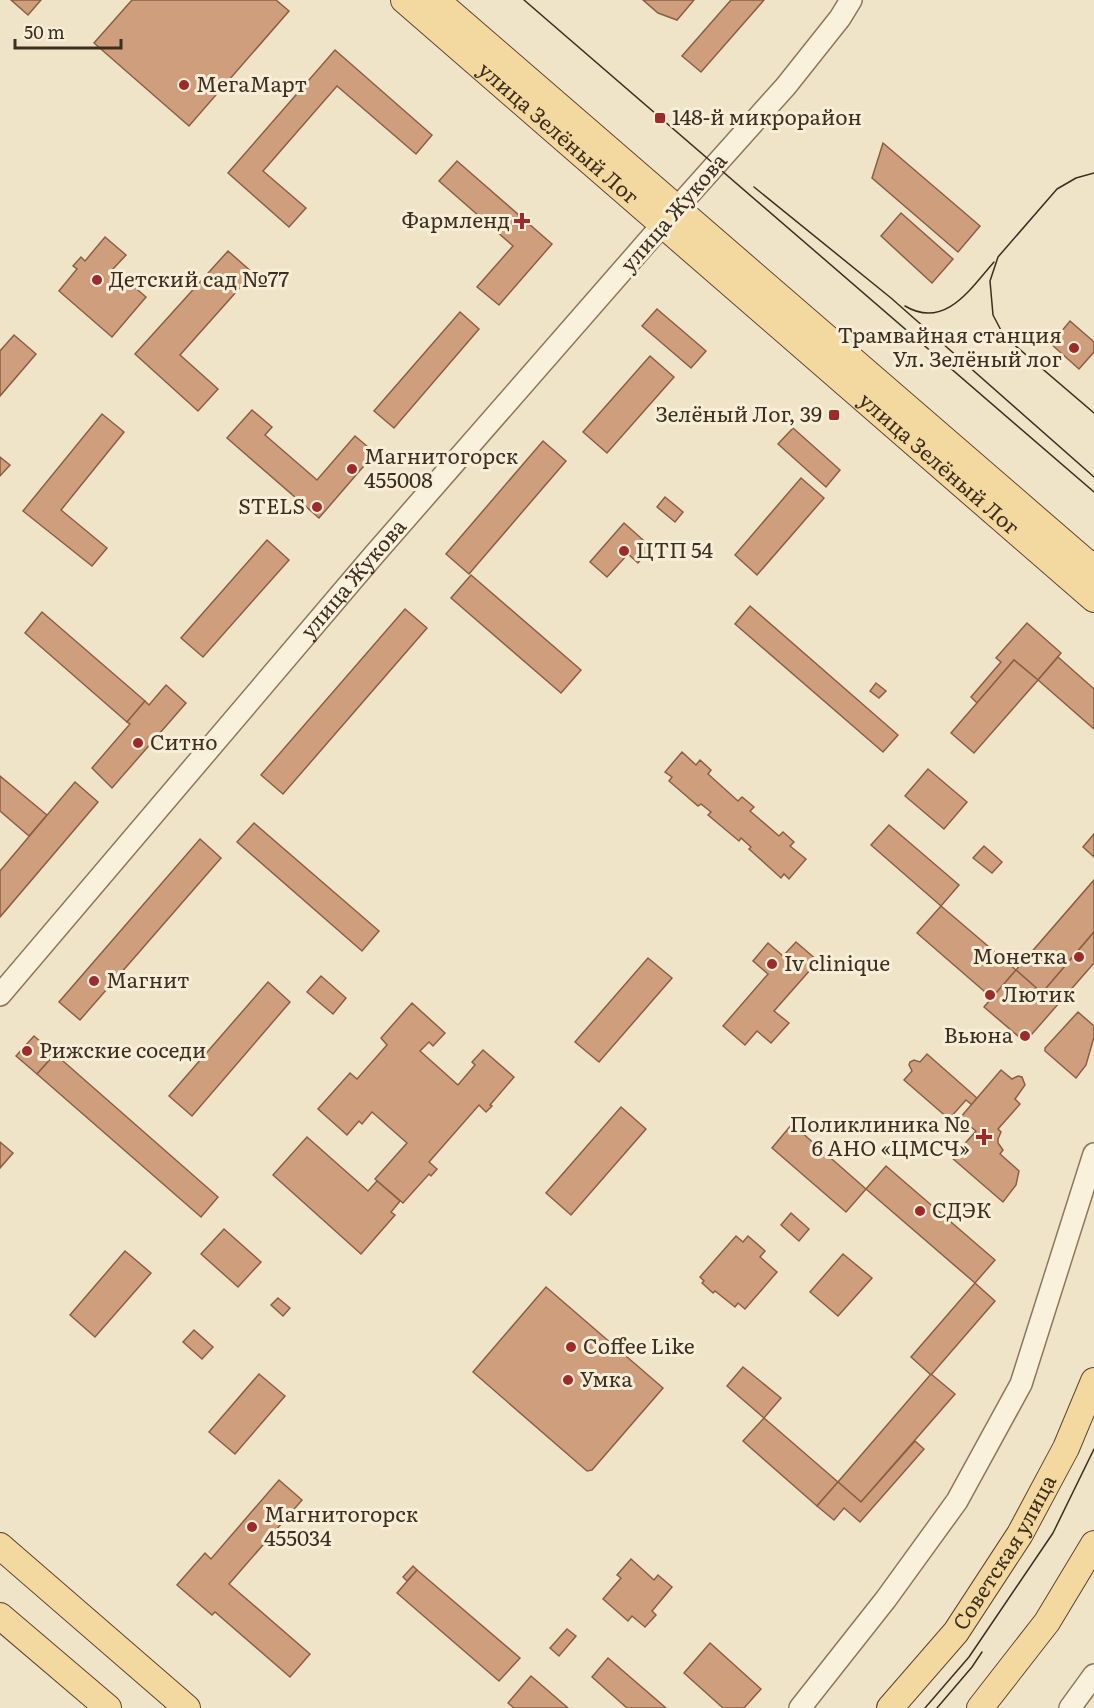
<svg xmlns="http://www.w3.org/2000/svg" width="1094" height="1708" viewBox="0 0 1094 1708" font-family="Literata,serif">
<rect width="100%" height="100%" fill="#f0e4c8"/>
<g fill="#cf9f7d" stroke="#8d5f41" stroke-width="1.5">
<polygon points="11,0 41,0 28,15"/>
<polygon points="132,0 276,0 289,11 189,126 94,43"/>
<polygon points="643,0 694,0 677,20 658,13"/>
<polygon points="731,0 764,0 701,72 682,56"/>
<polygon points="335,50 432,135 416,154 337,86 263,171 306,208 289,227 228,173"/>
<polygon points="883,143 980,226 958,252 872,178"/>
<polygon points="457,161 552,244 499,305 477,287 513,246 439,181"/>
<polygon points="901,213 953,259 932,283 881,236"/>
<polygon points="105,237 126,255 113,269 146,297 112,337 59,291 77,269 73,266 81,257 85,261"/>
<polygon points="228,251 253,273 180,355 218,389 198,411 135,354"/>
<polygon points="657,309 706,351 691,368 642,326"/>
<polygon points="460,312 479,329 394,428 374,411"/>
<polygon points="1070,321 1094,342 1094,352 1079,369 1051,344"/>
<polygon points="14,335 36,354 0,396 0,351"/>
<polygon points="650,356 674,377 607,453 583,432"/>
<polygon points="252,410 272,427 265,435 317,480 355,436 375,453 319,518 227,438"/>
<polygon points="102,414 124,432 61,510 107,548 92,566 23,511"/>
<polygon points="793,428 840,470 826,487 778,444"/>
<polygon points="543,441 566,461 469,574 446,554"/>
<polygon points="0,457 10,465 0,476"/>
<polygon points="801,478 824,498 757,575 735,555"/>
<polygon points="665,497 683,512 675,522 657,507"/>
<polygon points="624,523 651,547 638,563 628,554 607,577 590,562"/>
<polygon points="267,540 289,560 203,657 181,638"/>
<polygon points="471,575 581,670 561,693 451,598"/>
<polygon points="750,606 898,735 883,752 735,624"/>
<polygon points="405,609 427,628 283,794 261,775"/>
<polygon points="42,612 145,701 127,722 25,633"/>
<polygon points="1027,623 1061,653 1038,680 1014,660 977,703 971,697 1001,662 996,658"/>
<polygon points="1058,657 1094,689 1094,729 1038,680"/>
<polygon points="1014,660 1038,680 974,753 951,733"/>
<polygon points="876,683 886,691 879,698 870,691"/>
<polygon points="166,685 186,703 112,788 92,768 130,724 127,722 145,701 149,705"/>
<polygon points="682,752 696,765 700,760 711,770 708,774 738,801 742,797 754,807 750,811 779,836 783,832 794,842 790,846 806,859 789,879 784,874 781,878 749,849 751,847 741,838 739,841 708,815 711,812 701,804 698,806 669,781 672,777 665,772"/>
<polygon points="928,769 967,802 944,829 905,796"/>
<polygon points="0,776 47,815 29,836 0,811"/>
<polygon points="75,782 98,802 0,917 0,871"/>
<polygon points="254,823 379,931 362,951 237,842"/>
<polygon points="889,825 959,885 941,906 871,845"/>
<polygon points="1094,834 1094,857 1083,847"/>
<polygon points="200,839 221,858 80,1020 59,1002"/>
<polygon points="984,846 1002,862 992,873 973,858"/>
<polygon points="1094,880 1094,932 1042,993 1016,970"/>
<polygon points="941,906 1016,970 992,998 917,933"/>
<polygon points="1094,932 1094,963 1025,1042 984,1007 1016,970 1042,993"/>
<polygon points="796,942 818,961 774,1011 789,1023 771,1043 757,1031 745,1045 723,1026 768,974 753,961 768,943 783,956"/>
<polygon points="648,958 672,978 599,1062 575,1042"/>
<polygon points="321,976 346,998 333,1014 307,992"/>
<polygon points="268,982 290,1002 192,1116 169,1096"/>
<polygon points="412,1003 445,1033 433,1046 429,1042 420,1051 458,1085 475,1065 472,1062 483,1050 514,1077 490,1105 492,1106 486,1112 479,1105 429,1162 437,1169 431,1176 429,1174 403,1203 375,1179 407,1143 372,1112 362,1124 359,1121 347,1135 318,1109 350,1073 357,1079 387,1045 381,1038"/>
<polygon points="1078,1012 1094,1026 1094,1037 1086,1065 1076,1078 1045,1051 1045,1048"/>
<polygon points="34,1036 55,1054 37,1074 16,1056"/>
<polygon points="55,1054 218,1197 201,1217 37,1074"/>
<polygon points="927,1054 977,1098 972,1105 966,1100 949,1119 904,1080 912,1071 909,1065 910,1062 914,1060 920,1062"/>
<polygon points="1001,1070 1012,1079 1018,1076 1022,1077 1025,1085 1015,1099 1020,1104 998,1129 1001,1132 998,1139 998,1143 1003,1150 1000,1154 1019,1171 1016,1185 1003,1202 952,1158 976,1131 960,1118"/>
<polygon points="621,1107 646,1129 571,1215 546,1193"/>
<polygon points="792,1124 866,1189 846,1212 772,1148"/>
<polygon points="307,1137 368,1191 377,1181 400,1201 391,1212 395,1215 361,1254 273,1175"/>
<polygon points="0,1142 13,1153 0,1168"/>
<polygon points="886,1166 995,1260 975,1283 866,1189"/>
<polygon points="791,1213 809,1229 799,1241 781,1225"/>
<polygon points="224,1229 261,1262 238,1287 201,1254"/>
<polygon points="736,1236 743,1242 748,1236 765,1251 760,1257 777,1272 745,1309 738,1303 735,1307 715,1291 713,1293 702,1283 704,1281 700,1277"/>
<polygon points="125,1251 151,1273 95,1337 70,1315"/>
<polygon points="843,1254 872,1278 838,1316 810,1292"/>
<polygon points="975,1283 995,1301 931,1375 911,1357"/>
<polygon points="546,1287 663,1388 592,1470 587,1471 473,1372"/>
<polygon points="278,1298 290,1308 283,1316 271,1305"/>
<polygon points="194,1330 213,1347 202,1359 183,1342"/>
<polygon points="743,1367 781,1398 764,1418 727,1386"/>
<polygon points="259,1374 285,1396 235,1454 209,1432"/>
<polygon points="931,1374 955,1394 861,1502 838,1482"/>
<polygon points="764,1418 838,1482 817,1506 743,1441"/>
<polygon points="915,1441 924,1449 860,1522 844,1508 834,1520 817,1506 838,1482 861,1502"/>
<polygon points="279,1480 302,1500 229,1584 310,1654 290,1677 215,1612 212,1615 177,1585 205,1553 211,1559"/>
<polygon points="631,1559 654,1580 658,1575 672,1587 652,1611 656,1615 645,1627 632,1616 628,1621 603,1599 621,1578 617,1575"/>
<polygon points="413,1566 417,1570 407,1581 403,1577"/>
<polygon points="417,1570 520,1658 499,1681 397,1593"/>
<polygon points="567,1629 576,1636 559,1656 550,1648"/>
<polygon points="710,1643 761,1689 744,1708 723,1708 684,1673"/>
<polygon points="608,1658 666,1708 627,1708 592,1677"/>
<polygon points="531,1676 568,1708 514,1708 508,1703"/>
</g>
<g fill="none" stroke-linecap="round" stroke-linejoin="round">
<defs>
<g id="minor">
<polyline points="677,208 786,86 840,18 851,0"/>
<path id="s1" d="M 0,995 L 373,556 L 663,224"/>
<polyline points="800,1708 886,1599 957,1501 1021,1384 1094,1154"/>
<polyline points="1070,1708 1094,1675"/>
</g>
<g id="major">
<path id="s2" d="M 404,0 L 1094,599"/>
<polyline points="436,0 1094,569"/>
<polyline points="0,1546 187,1708"/>
<polyline points="0,1616 108,1708"/>
<path id="s3" d="M 890,1708 L 956,1632 L 1020,1534 L 1066,1448 L 1094,1381"/>
<polyline points="980,1708 1047,1622 1094,1544"/>
</g>
</defs>
<use href="#minor" stroke="#8d765c" stroke-width="24"/>
<use href="#major" stroke="#5b4430" stroke-width="28"/>
<use href="#minor" stroke="#faf1dc" stroke-width="21"/>
<use href="#major" stroke="#f3d9a0" stroke-width="26"/>
<g stroke="#3d2e20" stroke-width="1.5">
<polyline points="524,0 1094,492"/>
<polyline points="1094,173 1076,178 1057,189 998,257 990,281 993,315 1004,336 1094,413"/>
<polyline points="754,187 891,298 1094,477"/>
<path d="M 905,306 C 945,330 971,288 994,262"/>
<polyline points="925,1708 969,1657 1053,1533 1094,1449"/>
<polyline points="937,1708 972,1667 982,1652"/>
</g>
</g>
<g fill="#9e2a2b" stroke="#f7eed8" stroke-width="2">
<circle cx="184" cy="85" r="6"/>
<rect x="654" y="112" width="12" height="12" rx="3"/>
<path d="M519 212h6v6h6v6h-6v6h-6v-6h-6v-6h6z"/>
<circle cx="97" cy="280" r="6"/>
<circle cx="1074" cy="348" r="6"/>
<rect x="828" y="409" width="12" height="12" rx="3"/>
<circle cx="352" cy="469" r="6"/>
<circle cx="317" cy="507" r="6"/>
<circle cx="624" cy="551" r="6"/>
<circle cx="138" cy="743" r="6"/>
<circle cx="1079" cy="957" r="6"/>
<circle cx="772" cy="964" r="6"/>
<circle cx="94" cy="981" r="6"/>
<circle cx="990" cy="995" r="6"/>
<circle cx="1025" cy="1036" r="6"/>
<circle cx="27" cy="1051" r="6"/>
<path d="M981 1128h6v6h6v6h-6v6h-6v-6h-6v-6h6z"/>
<circle cx="920" cy="1211" r="6"/>
<circle cx="571" cy="1347" r="6"/>
<circle cx="568" cy="1380" r="6"/>
<circle cx="252" cy="1527" r="6"/>
</g>
<g text-anchor="middle" stroke-width="6" stroke-linejoin="round" paint-order="stroke">
<g font-size="21" fill="#3d2e20" stroke="#f7eed8" text-anchor="start">
<text x="196" y="92">МегаМарт</text>
<text x="672" y="125">148-й микрорайон</text>
<text x="510" y="228" text-anchor="end">Фармленд</text>
<text x="109" y="287">Детский сад №77</text>
<text x="1062" y="343" text-anchor="end">Трамвайная станция<tspan x="1062" dy="24">Ул. Зелёный лог</tspan></text>
<text x="822" y="422" text-anchor="end">Зелёный Лог, 39</text>
<text x="364" y="464">Магнитогорск<tspan x="364" dy="24">455008</tspan></text>
<text x="305" y="514" text-anchor="end">STELS</text>
<text x="636" y="558">ЦТП 54</text>
<text x="150" y="750">Ситно</text>
<text x="1067" y="964" text-anchor="end">Монетка</text>
<text x="784" y="971">Iv clinique</text>
<text x="106" y="988">Магнит</text>
<text x="1002" y="1002">Лютик</text>
<text x="1013" y="1043" text-anchor="end">Вьюна</text>
<text x="39" y="1058">Рижские соседи</text>
<text x="970" y="1132" text-anchor="end">Поликлиника №<tspan x="970" dy="24">6 АНО «ЦМСЧ»</tspan></text>
<text x="932" y="1218">СДЭК</text>
<text x="583" y="1354">Coffee Like</text>
<text x="580" y="1387">Умка</text>
<text x="264" y="1522">Магнитогорск<tspan x="264" dy="24">455034</tspan></text>
</g>
<g font-size="21" fill="#3d2e20" stroke="#f7eed8">
<text dy="7" stroke="none"><textPath href="#s2" startOffset="204">улица Зелёный Лог</textPath></text>
<text transform="translate(674 213) rotate(-49)" y="7">улица Жукова</text>
<text dy="7" stroke="none"><textPath href="#s2" startOffset="708">улица Зелёный Лог</textPath></text>
<text dy="7" stroke="none"><textPath href="#s1" startOffset="546">улица Жукова</textPath></text>
<text dy="7" stroke="none"><textPath href="#s3" startOffset="194">Советская улица</textPath></text>
</g>
</g>
<path d="M15 39v9h106v-9" fill="none" stroke="#3d2e20" stroke-width="3"/>
<text x="24" y="39" font-size="18" fill="#3d2e20" stroke="#f7eed8" stroke-width="4.5" paint-order="stroke">50 m</text>
</svg>
